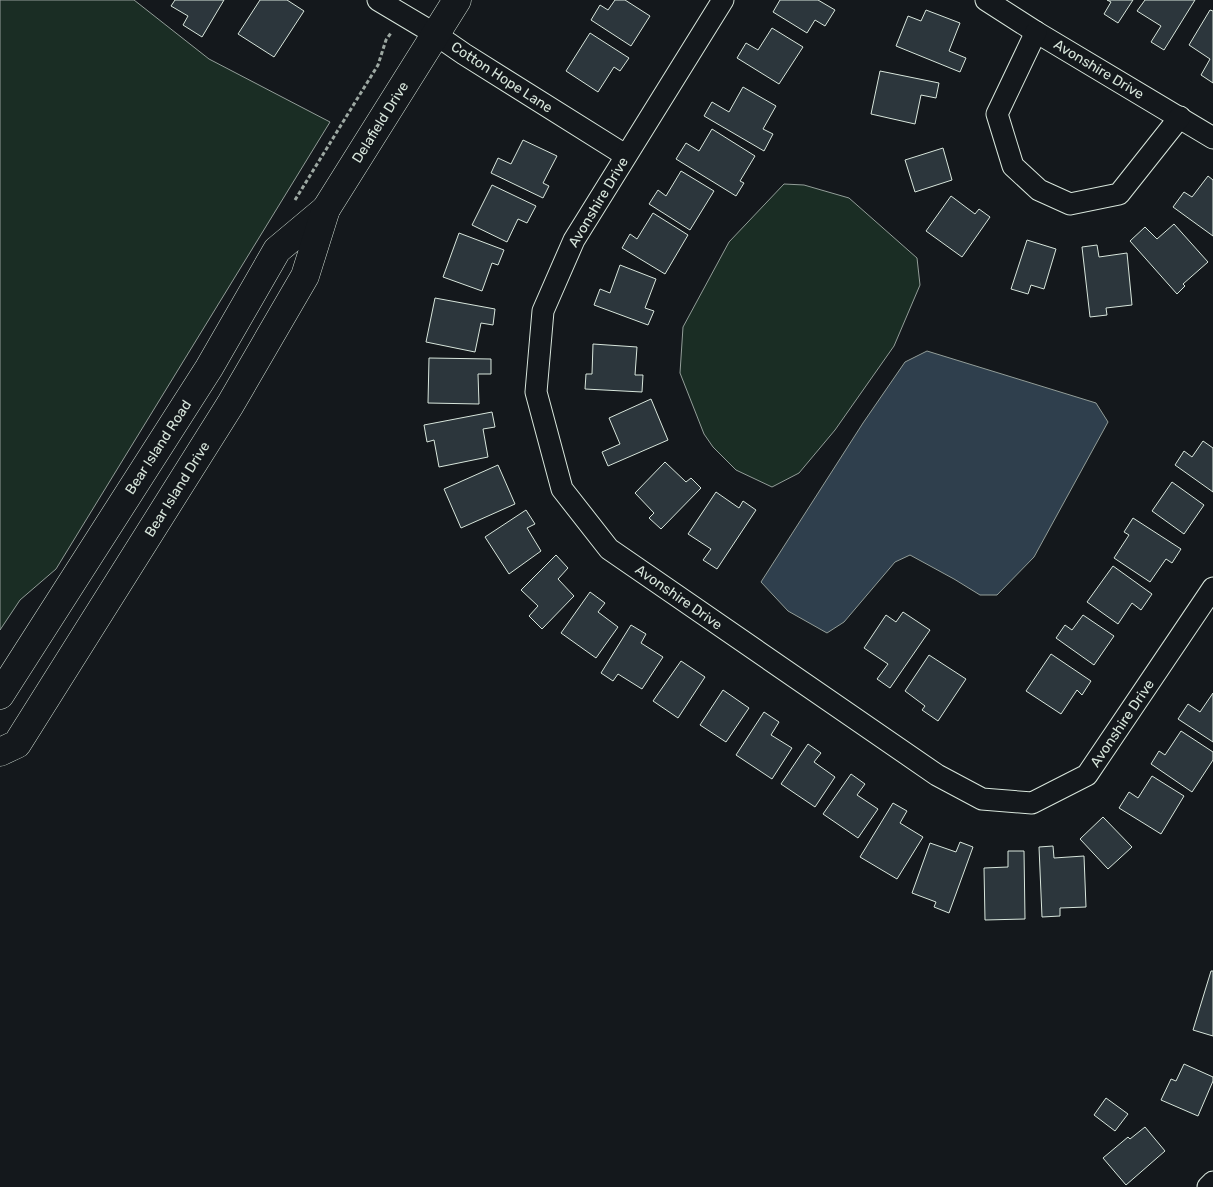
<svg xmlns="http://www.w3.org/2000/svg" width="1213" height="1187" viewBox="0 0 1213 1187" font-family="Rubik,sans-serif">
<rect width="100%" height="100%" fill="#14181c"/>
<g fill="#1a2d24" stroke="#939e99">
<polygon points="0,0 134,0 209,59 330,122 56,569 20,600 0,630"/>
<polygon points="784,184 804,185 849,198 917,258 920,285 894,346 835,430 799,473 772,487 736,470 713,447 704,434 680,373 683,327 729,242"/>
</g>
<polygon fill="#2f3f4d" stroke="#939e99" points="927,351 1096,403 1108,422 1034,557 997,595 980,595 954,579 910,555 895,562 844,622 827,633 788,611 761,582 863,423 905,362"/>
<g fill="#2c363c" stroke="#d8e6dc">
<polygon points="175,0 224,0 202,37 183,25 188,16 171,6"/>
<polygon points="260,0 287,0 304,11 274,57 238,34"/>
<polygon points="615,0 625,0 650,16 631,46 591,20 600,5 608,10"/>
<polygon points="780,0 818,0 835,10 825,26 815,20 807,33 773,12"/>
<polygon points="1107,0 1133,0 1118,23 1104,14 1111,2"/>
<polygon points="1145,0 1195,0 1164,50 1151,42 1161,26 1137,11"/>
<polygon points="926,10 960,23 949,51 966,58 960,72 896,46 908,16 921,21"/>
<polygon points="1210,10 1213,11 1213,83 1201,75 1210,59 1189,45"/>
<polygon points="772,28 803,47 779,84 737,58 746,43 758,50"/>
<polygon points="590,33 629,58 620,71 614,67 598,92 566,71"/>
<polygon points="880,71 939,83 936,98 921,95 915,124 871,114"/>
<polygon points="743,87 776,106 763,129 773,134 764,151 704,116 712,102 729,112"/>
<polygon points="712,129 755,156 740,181 744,183 736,196 676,159 686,143 699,151"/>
<polygon points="523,140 557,156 543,183 549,186 543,198 491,173 498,158 511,164"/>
<polygon points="943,148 952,180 915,192 905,160"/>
<polygon points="681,171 714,191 690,230 649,204 658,190 666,196"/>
<polygon points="1208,176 1213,180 1213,236 1173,207 1184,192 1192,197"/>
<polygon points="492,185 536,206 527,223 518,219 507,242 472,225"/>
<polygon points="951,196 975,214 979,209 990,217 962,257 926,231"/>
<polygon points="653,213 688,235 665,274 622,248 630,234 637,239"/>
<polygon points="1174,224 1208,262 1183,284 1185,286 1177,294 1130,241 1145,227 1157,239"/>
<polygon points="459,233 504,250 498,265 492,263 482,291 443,277"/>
<polygon points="1027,240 1056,249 1044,289 1031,285 1028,294 1011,289"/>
<polygon points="1097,245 1099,257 1127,253 1132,305 1106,308 1107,315 1090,317 1082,247"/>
<polygon points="620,265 656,279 645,308 654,311 648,325 594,305 600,289 610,293"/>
<polygon points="435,298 495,309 493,325 481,323 475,352 426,342"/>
<polygon points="593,344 637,347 635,375 643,375 642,392 585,389 586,374 592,374"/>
<polygon points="429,358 491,359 491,374 478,374 479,404 428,403"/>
<polygon points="651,399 668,440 608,466 602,452 620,444 609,418"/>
<polygon points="492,412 495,427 483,429 488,457 439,467 434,440 427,442 424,425"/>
<polygon points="1203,441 1213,448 1213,492 1175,465 1184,451 1192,457"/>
<polygon points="665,462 686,482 691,478 701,488 661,529 649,518 654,513 635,493"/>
<polygon points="498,465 515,504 461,528 444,489"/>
<polygon points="1172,482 1204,505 1184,534 1152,511"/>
<polygon points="716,492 739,508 743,501 756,510 717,569 703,560 711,549 688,534"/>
<polygon points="526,510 535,524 527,528 541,551 509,574 485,537"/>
<polygon points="1133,518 1181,549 1172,563 1166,559 1150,582 1114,558 1129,535 1124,532"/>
<polygon points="556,555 568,568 558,579 574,596 542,629 529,616 538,606 521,590"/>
<polygon points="1113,566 1152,594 1141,610 1132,603 1118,624 1087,602"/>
<polygon points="590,592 605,603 598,612 618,627 596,658 561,633"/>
<polygon points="903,612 930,630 890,688 877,679 888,664 864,648 886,615 896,622"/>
<polygon points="1083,615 1114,636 1094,665 1056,638 1065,625 1072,630"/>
<polygon points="631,625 646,634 641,643 663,657 642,689 618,674 613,681 601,673"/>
<polygon points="1051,654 1091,681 1082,695 1077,690 1061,714 1026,691"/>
<polygon points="929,655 966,679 938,721 922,710 925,706 905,691"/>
<polygon points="681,661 705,677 678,718 653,701"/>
<polygon points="723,690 749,708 726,742 700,725"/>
<polygon points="1213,693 1213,742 1178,719 1188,704 1200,712"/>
<polygon points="764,712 779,722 771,735 792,748 772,779 736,755"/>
<polygon points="1181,731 1213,752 1213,760 1192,792 1151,764 1159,751 1165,755"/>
<polygon points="808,744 821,753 814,762 835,777 815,807 781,784"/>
<polygon points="851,774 865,784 857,795 878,809 858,838 823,814"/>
<polygon points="1152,776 1184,796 1161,834 1119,808 1129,792 1138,798"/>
<polygon points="893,803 907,811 900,823 923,837 897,879 860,857"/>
<polygon points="1103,817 1132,847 1108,869 1080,839"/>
<polygon points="960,842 973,847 949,913 934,907 936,902 912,893 930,843 956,852"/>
<polygon points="1053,846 1054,858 1084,856 1086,907 1060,908 1060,916 1042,917 1039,847"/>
<polygon points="1008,851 1024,851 1025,919 985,920 984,868 1008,867"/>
<polygon points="1211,971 1213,971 1213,1036 1193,1030"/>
<polygon points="1184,1064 1213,1077 1213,1081 1198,1116 1161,1100 1171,1079 1176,1081"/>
<polygon points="1106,1098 1128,1114 1115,1131 1094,1115"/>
<polygon points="1145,1127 1165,1151 1126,1185 1103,1158 1128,1137 1130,1139"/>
</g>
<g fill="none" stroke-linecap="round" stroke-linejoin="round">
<defs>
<g id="street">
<polyline points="378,0 435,34 464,54 625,155"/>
<polyline points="723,0 574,240 543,311 536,392 562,489 609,549 937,775 982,799 1032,803 1087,775 1213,588"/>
<polyline points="986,0 1036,32 1213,138"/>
<polyline points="1036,32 997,114 1013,166 1039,190 1070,204 1119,194 1180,117"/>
<polyline points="1208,1187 1213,1182"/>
</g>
<g id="secondary">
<polyline points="0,695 209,368 277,250 326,209"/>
<polyline points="0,752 17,744 230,405 305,276 326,209 457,0"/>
</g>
</defs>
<use href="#street" stroke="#d8e6dc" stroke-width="23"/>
<use href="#secondary" stroke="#d8e6dc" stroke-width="29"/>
<polyline stroke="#9da8a2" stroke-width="3" stroke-dasharray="4 2.5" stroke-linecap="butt" points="295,200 378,65 386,40 391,33"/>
<use href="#street" stroke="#14181c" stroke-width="21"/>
<use href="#secondary" stroke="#14181c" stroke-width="28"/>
</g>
<g text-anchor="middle" stroke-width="4" stroke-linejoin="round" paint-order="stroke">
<g font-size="14" fill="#d8e6dc" stroke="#14181c">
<text transform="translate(1099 69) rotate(31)" y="5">Avonshire Drive</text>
<text transform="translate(502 77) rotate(33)" y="5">Cotton Hope Lane</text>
<text transform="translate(380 122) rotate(-58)" y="5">Delafield Drive</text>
<text transform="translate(598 202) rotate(-59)" y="5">Avonshire Drive</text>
<text transform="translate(158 447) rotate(-57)" y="5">Bear Island Road</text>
<text transform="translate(177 489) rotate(-58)" y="5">Bear Island Drive</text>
<text transform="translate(679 597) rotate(35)" y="5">Avonshire Drive</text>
<text transform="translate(1122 723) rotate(-56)" y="5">Avonshire Drive</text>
</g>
</g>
</svg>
